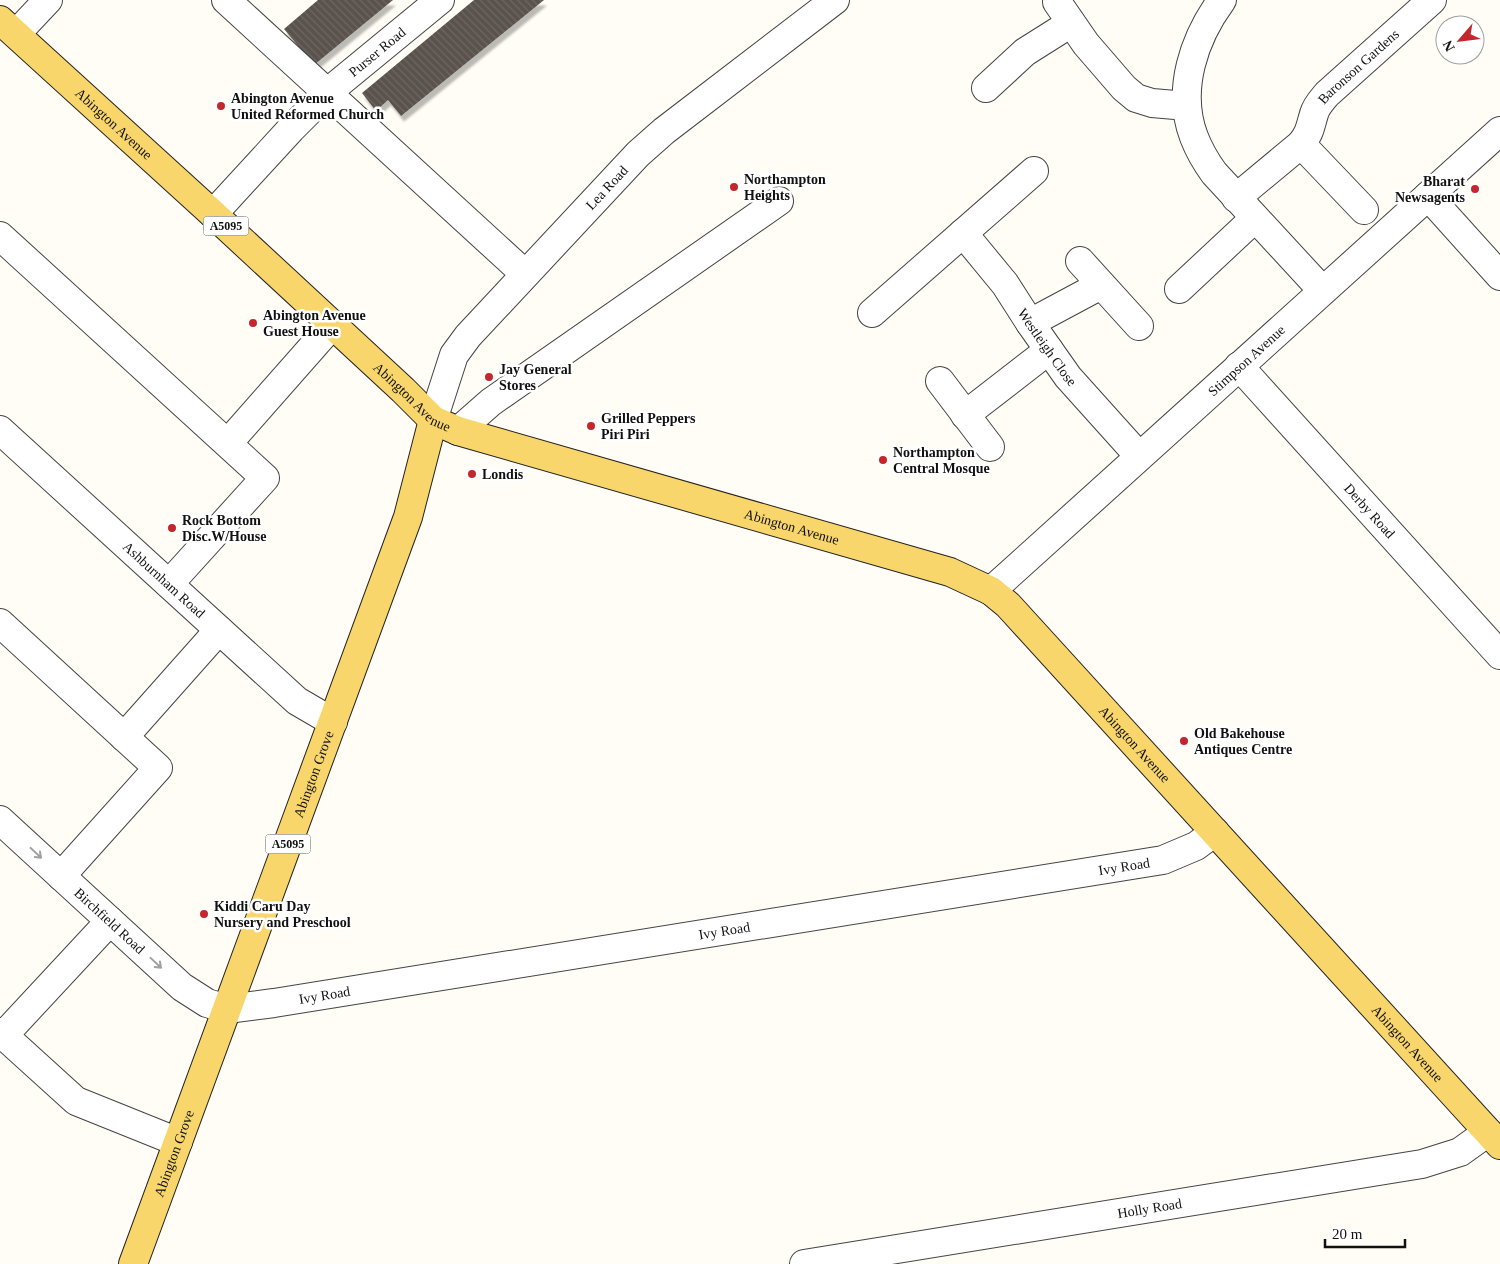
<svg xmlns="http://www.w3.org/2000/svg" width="1500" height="1264" viewBox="0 0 1500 1264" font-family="'Times New Roman',serif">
<defs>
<pattern id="building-back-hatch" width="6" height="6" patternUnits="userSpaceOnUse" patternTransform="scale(1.25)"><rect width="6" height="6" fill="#5a524d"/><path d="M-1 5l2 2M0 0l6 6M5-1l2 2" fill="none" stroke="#6d6662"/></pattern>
<filter id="shadow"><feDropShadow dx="3" dy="5.5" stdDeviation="1" flood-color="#0004"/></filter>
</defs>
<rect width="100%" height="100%" fill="#fffdf5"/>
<g fill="url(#building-back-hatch)" filter="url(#shadow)">
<polygon points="318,0 393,0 314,65 284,29"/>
<polygon points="474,0 544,0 401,116 388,100 376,111 362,93"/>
</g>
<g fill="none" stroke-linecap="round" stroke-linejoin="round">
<defs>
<g id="minor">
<polyline points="226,0 525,274"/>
<path d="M 1222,0 C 1194,38 1176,90 1194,137 C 1199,150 1206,162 1214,173 L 1322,290"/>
<polyline points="1057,2 1086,44 1124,88 1136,98 1152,103 1187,106"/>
<polyline points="16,34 48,0"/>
<polyline points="986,88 1025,52 1071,23"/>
<polyline points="1428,196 1500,276"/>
<polyline points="1236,198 1301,144"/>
<path id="s1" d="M 1364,210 L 1301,144 C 1310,133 1310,127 1314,114 C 1316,106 1322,100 1327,94 L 1432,0"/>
<path id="s2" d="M 213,214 L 291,129 L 328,92 L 440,0"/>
<path id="s3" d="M 963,233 L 1005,284 L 1030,323 L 1068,377 L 1139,456"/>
<polyline points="0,236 265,478 169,584"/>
<polyline points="1080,261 1139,326"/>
<polyline points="1179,289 1255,218"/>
<polyline points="872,313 1034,171"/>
<polyline points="1030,323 1101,285"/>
<path id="s4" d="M 1239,366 L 1500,655"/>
<polyline points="940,381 990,447"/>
<polyline points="965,415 1049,350"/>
<path id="s5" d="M 433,420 L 454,355 L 468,336 L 638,154 L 664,131 L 835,0"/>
<path id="s6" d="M 0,430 L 297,701 L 333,722"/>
<polyline points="458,431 491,402 779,201"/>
<polyline points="228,443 332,325"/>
<path id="s7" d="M 991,591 L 1500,131"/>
<polyline points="0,623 158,768 61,876"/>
<polyline points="124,737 219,630"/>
<path id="s8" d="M 0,820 L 182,987 L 207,1003 L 227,1009 L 274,1003 L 1163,860 L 1196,846 L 1215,832"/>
<polyline points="0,1032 76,1101 178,1142"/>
<polyline points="4,1035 110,921"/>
<path id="s9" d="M 804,1264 L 1422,1164 L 1460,1152 L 1488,1132"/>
</g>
<g id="major">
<path id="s10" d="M 0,20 L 213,214 L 403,390 L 433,420 L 458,431 L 950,572 L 991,591 L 1008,605 L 1500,1145"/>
<path id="s11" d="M 133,1264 L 408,517 L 433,420"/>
</g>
</defs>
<use href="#minor" stroke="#444" stroke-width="30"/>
<use href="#major" stroke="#222" stroke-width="30"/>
<use href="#minor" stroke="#fff" stroke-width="28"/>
<use href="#major" stroke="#f9d66b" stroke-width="28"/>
</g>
<defs><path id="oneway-shaft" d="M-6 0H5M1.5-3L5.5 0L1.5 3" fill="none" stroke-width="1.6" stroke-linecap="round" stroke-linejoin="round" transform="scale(1.25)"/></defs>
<g stroke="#a0a0a0">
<use href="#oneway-shaft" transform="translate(36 853) rotate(43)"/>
<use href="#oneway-shaft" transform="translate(156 963) rotate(43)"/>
</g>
<g fill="#c4262e" stroke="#fff" stroke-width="2">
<circle cx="221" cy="106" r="5"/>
<circle cx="734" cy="187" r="5"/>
<circle cx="1475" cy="189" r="5"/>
<circle cx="253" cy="323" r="5"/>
<circle cx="489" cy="377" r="5"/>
<circle cx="591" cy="426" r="5"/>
<circle cx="883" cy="460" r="5"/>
<circle cx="472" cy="474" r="5"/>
<circle cx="172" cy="528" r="5"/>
<circle cx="1184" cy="741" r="5"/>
<circle cx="204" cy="914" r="5"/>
</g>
<g text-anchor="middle" stroke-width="5" stroke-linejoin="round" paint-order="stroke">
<g fill="#fff" stroke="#585858" stroke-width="1">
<rect x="203.5" y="216.5" width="45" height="19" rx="4"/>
<rect x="265.5" y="834.5" width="45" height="19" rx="4"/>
</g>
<g font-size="12" font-weight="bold" fill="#111">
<text x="226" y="230">A5095</text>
<text x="288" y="848">A5095</text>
</g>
<g font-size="14" fill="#111" stroke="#fff">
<text dy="5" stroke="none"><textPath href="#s2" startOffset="231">Purser Road</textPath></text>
<text dy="5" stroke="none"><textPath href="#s1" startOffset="190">Baronson Gardens</textPath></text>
<text dy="5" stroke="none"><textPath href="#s10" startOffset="154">Abington Avenue</textPath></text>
<text dy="5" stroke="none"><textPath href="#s5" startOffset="295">Lea Road</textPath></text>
<text dy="5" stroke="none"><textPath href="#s3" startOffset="142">Westleigh Close</textPath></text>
<text dy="5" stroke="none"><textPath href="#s7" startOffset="344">Stimpson Avenue</textPath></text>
<text dy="5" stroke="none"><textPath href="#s10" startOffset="559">Abington Avenue</textPath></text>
<text dy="5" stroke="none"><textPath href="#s4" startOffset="195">Derby Road</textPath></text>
<text dy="5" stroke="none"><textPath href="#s10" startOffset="964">Abington Avenue</textPath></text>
<text dy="5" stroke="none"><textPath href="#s6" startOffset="222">Ashburnham Road</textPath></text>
<text dy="5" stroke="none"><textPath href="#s10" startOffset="1384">Abington Avenue</textPath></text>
<text dy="5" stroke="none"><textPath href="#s11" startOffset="522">Abington Grove</textPath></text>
<text dy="5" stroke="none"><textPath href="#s8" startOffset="1206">Ivy Road</textPath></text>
<text dy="5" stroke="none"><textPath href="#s8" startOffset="149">Birchfield Road</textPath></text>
<text dy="5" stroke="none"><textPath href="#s8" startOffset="801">Ivy Road</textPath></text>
<text dy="5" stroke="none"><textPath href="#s8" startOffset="396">Ivy Road</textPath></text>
<text dy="5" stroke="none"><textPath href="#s10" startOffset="1789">Abington Avenue</textPath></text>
<text dy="5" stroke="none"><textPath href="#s11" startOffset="118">Abington Grove</textPath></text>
<text dy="5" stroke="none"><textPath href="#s9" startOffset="350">Holly Road</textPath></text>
</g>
<g font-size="14" font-weight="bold" fill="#111" stroke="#fff" text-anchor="start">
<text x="231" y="103">Abington Avenue<tspan x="231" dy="16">United Reformed Church</tspan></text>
<text x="744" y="184">Northampton<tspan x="744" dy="16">Heights</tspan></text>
<text x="1465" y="186" text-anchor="end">Bharat<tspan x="1465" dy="16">Newsagents</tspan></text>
<text x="263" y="320">Abington Avenue<tspan x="263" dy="16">Guest House</tspan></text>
<text x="499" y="374">Jay General<tspan x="499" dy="16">Stores</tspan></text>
<text x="601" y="423">Grilled Peppers<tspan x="601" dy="16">Piri Piri</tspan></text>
<text x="893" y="457">Northampton<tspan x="893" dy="16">Central Mosque</tspan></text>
<text x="482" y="479">Londis</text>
<text x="182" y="525">Rock Bottom<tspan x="182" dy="16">Disc.W/House</tspan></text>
<text x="1194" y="738">Old Bakehouse<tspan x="1194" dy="16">Antiques Centre</tspan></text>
<text x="214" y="911">Kiddi Caru Day<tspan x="214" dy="16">Nursery and Preschool</tspan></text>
</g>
</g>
<g transform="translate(1460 40) rotate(242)"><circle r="24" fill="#ffffff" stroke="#a0a0a0"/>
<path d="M0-4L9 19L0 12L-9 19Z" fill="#c4262e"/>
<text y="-8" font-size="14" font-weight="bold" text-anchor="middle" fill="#111111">N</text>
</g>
<path d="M1325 1239v8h80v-8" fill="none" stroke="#111111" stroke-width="2.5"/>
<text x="1332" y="1239" font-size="15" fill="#111111" stroke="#ffffff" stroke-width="4" paint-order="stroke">20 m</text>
</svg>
